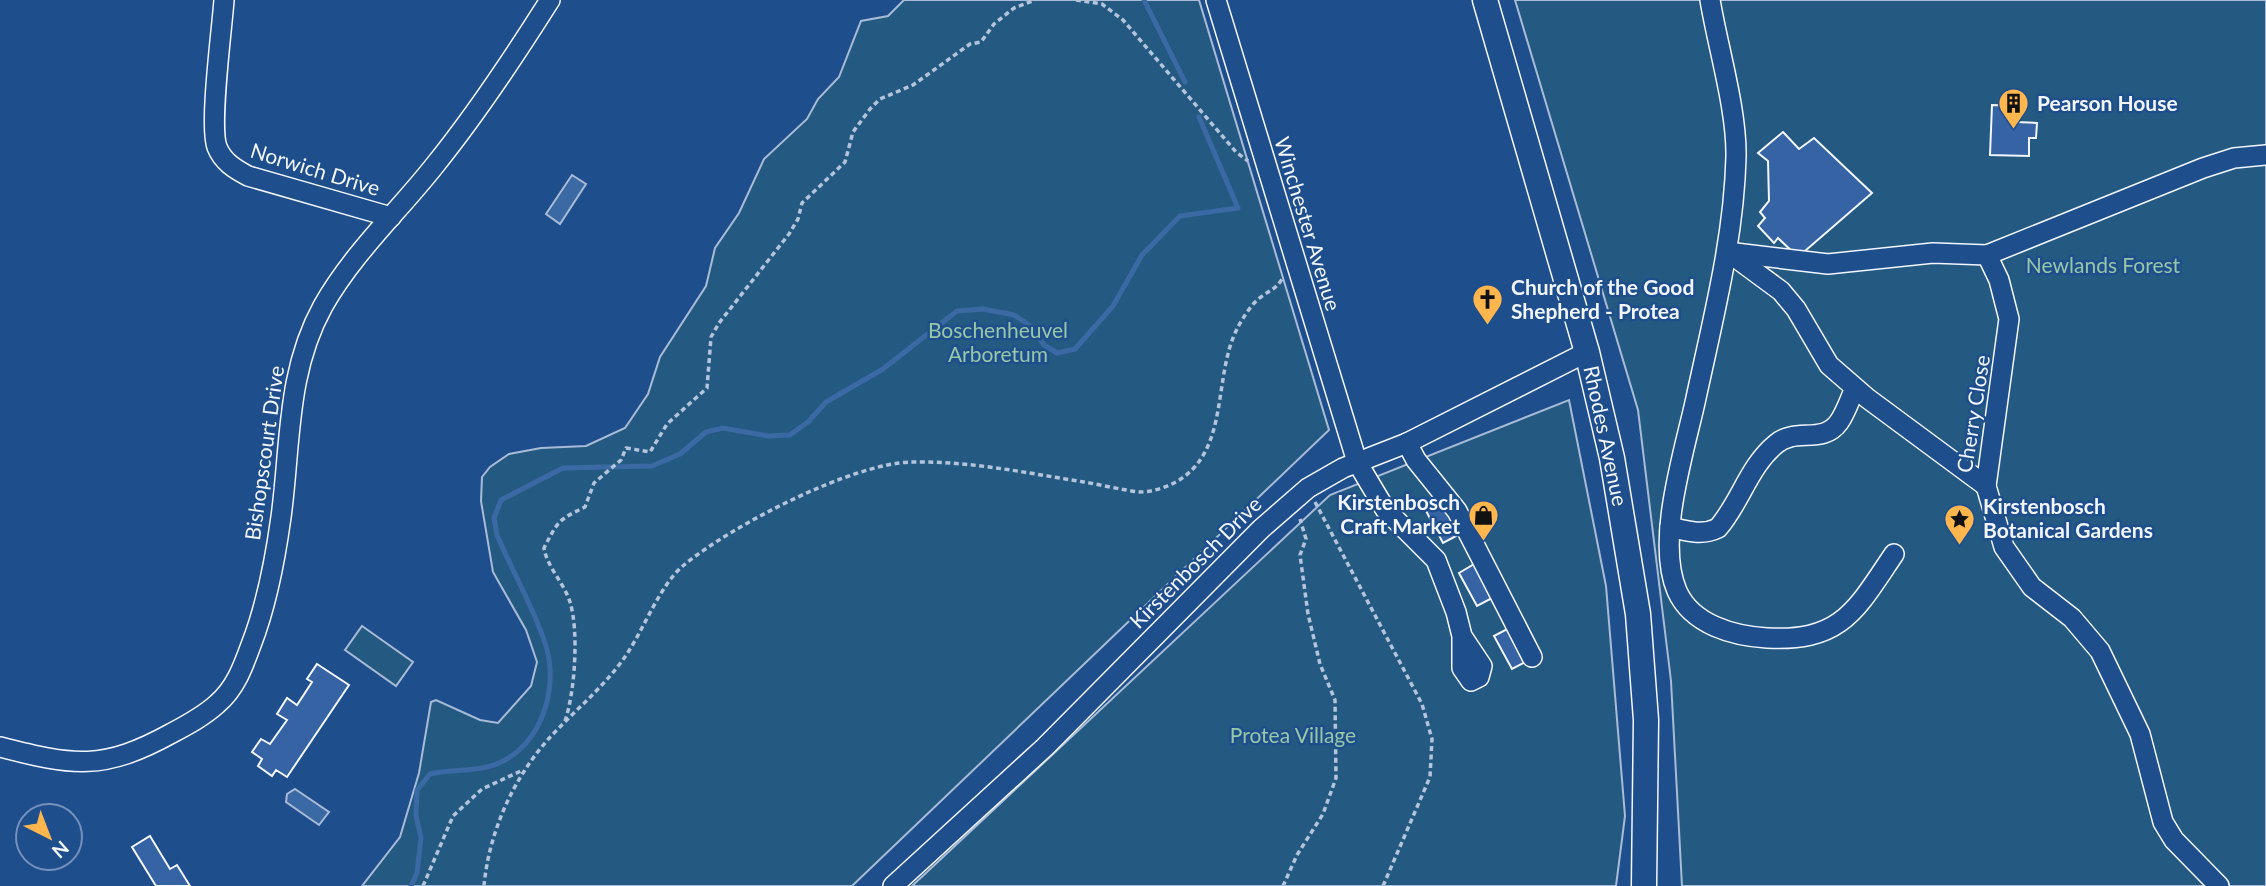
<svg xmlns="http://www.w3.org/2000/svg" width="2266" height="886" viewBox="0 0 2266 886" font-family="Lato,sans-serif">
<rect width="100%" height="100%" fill="#1f4e8c"/>
<g fill="#245a82" stroke="#a8bbd7" stroke-width="2">
<polygon points="904,0 1199,0 1329,430 852,886 362,886 400,837 419,773 431,702 436,700 480,720 498,723 531,686 537,662 526,630 493,572 481,501 482,477 490,467 509,454 541,448 586,446 625,428 648,394 660,357 706,286 715,248 739,213 764,159 807,119 818,99 839,77 861,21 888,16"/>
<polygon points="1515,0 2266,0 2266,886 1682,886 1671,681 1638,410"/>
<polygon points="1569,400 1606,586 1625,816 1616,886 912,886 1330,495"/>
<polygon points="362,626 413,662 396,686 345,650"/>
</g>
<g fill="#3b69a3" stroke="#a8bbd7" stroke-width="2">
<polygon points="572,175 586,184 560,224 546,214"/>
<polygon points="295,789 329,812 319,825 286,802 287,794"/>
</g>
<g fill="none" stroke-linecap="round" stroke-linejoin="round">
<g stroke="#3b69a3" stroke-width="5">
<polyline points="1144,0 1185,82"/>
<path d="M 411,886 L 417,873 L 421,838 L 416,815 L 417,790 L 430,774 C 452,769 480,772 499,763 C 542,745 560,686 545,643 C 533,606 512,571 497,535 L 494,518 L 501,500 L 563,468 L 652,466 L 680,454 L 706,432 L 723,428 L 768,436 L 790,435 L 808,422 L 826,402 L 883,369 L 957,311 L 983,309 L 1014,315 L 1032,327 L 1044,345 L 1057,353 L 1075,349 L 1113,306 L 1142,255 L 1180,216 L 1238,208 L 1199,117"/>
</g>
</g>
<g fill="#3563a3" stroke="#f2f6ff" stroke-width="2">
<polygon points="1992,105 2019,106 2018,122 2037,123 2036,138 2029,138 2029,156 1990,155"/>
<polygon points="1783,132 1799,149 1814,138 1872,193 1798,257 1778,238 1774,243 1758,226 1765,218 1760,212 1769,201 1768,161 1758,153"/>
<polygon points="1442,500 1460,534 1443,543 1425,509"/>
<polygon points="1476,563 1494,597 1477,606 1459,573"/>
<polygon points="1511,627 1529,660 1512,669 1494,636"/>
<polygon points="317,664 349,685 287,777 276,770 272,776 258,766 262,759 252,752 261,739 270,744 287,720 277,714 287,698 297,705 312,682 307,679"/>
<polygon points="150,836 170,869 177,865 190,886 156,886 132,847"/>
</g>
<g fill="none" stroke-linecap="round" stroke-linejoin="round">
<defs>
<g id="minor">
<path d="M 224,0 C 222,29 209,125 217,147 C 223,162 235,169 248,176 L 391,217"/>
<polyline points="1216,0 1357,462 1385,509 1436,560 1456,612 1462,636 1462,668 1471,681 1479,677 1482,666 1462,636"/>
<path d="M 1710,0 C 1718,48 1737,110 1736,157 C 1734,238 1713,319 1696,398 C 1685,450 1655,540 1677,591 C 1692,625 1734,636 1767,638 C 1842,642 1856,610 1894,554"/>
<polyline points="1727,252 1828,264 1933,253 1987,255 2203,168 2234,158 2266,155"/>
<polyline points="1728,252 1781,291 1796,309 1829,365 1867,398 1986,486"/>
<polyline points="1987,255 1999,280 2009,319 1986,486 2004,547 2032,587 2072,618 2100,651 2140,734 2163,822 2174,840 2219,886"/>
<polyline points="1407,443 1416,460 1457,511 1532,657"/>
<path d="M 1670,527 C 1687,531 1702,536 1718,528 C 1740,503 1749,466 1776,444 C 1795,427 1823,445 1839,422 C 1846,412 1850,399 1855,388"/>
<path d="M 0,747 C 74,766 103,771 172,733 C 187,725 204,716 217,704 C 235,689 243,667 251,645 C 267,604 275,561 281,517 C 291,444 286,373 323,306 C 353,253 398,212 435,165 C 477,113 514,57 550,0"/>
<polyline points="893,886 1045,747 1261,529 1308,488 1343,468 1407,443 1587,352"/>
</g>
<polyline id="major" points="1485,0 1587,352 1612,458 1638,614 1646,720 1644,886"/>
</defs>
<use href="#minor" stroke="#f2f6ff" stroke-width="22"/>
<use href="#major" stroke="#f2f6ff" stroke-width="27"/>
<g stroke="#b3c4dc" stroke-width="3.5" stroke-dasharray="5 3.5" stroke-linecap="butt">
<polyline points="1076,0 1102,4 1123,20 1236,152 1248,161"/>
<polyline points="1315,502 1422,704 1432,739 1430,777 1383,886"/>
<path d="M 565,721 C 575,692 579,631 570,602 C 564,583 547,567 544,548 C 558,521 558,520 585,507 L 594,483 L 621,460 L 626,448 L 650,452 L 667,424 L 707,388 L 711,337 L 719,323 L 789,234 L 798,219 L 802,203 L 845,162 L 853,132 L 870,109 L 880,99 L 913,85 L 970,44 L 981,42 L 994,24 L 1014,8 L 1035,0"/>
<polyline points="423,886 453,816 482,789 523,770"/>
<path d="M 484,886 C 489,830 516,772 555,732 C 578,708 602,688 622,661 C 643,633 659,585 684,565 C 731,526 852,463 912,462 C 970,461 1027,473 1084,482 C 1102,485 1122,490 1140,492 C 1151,492 1164,488 1174,483 C 1231,453 1212,378 1237,329 C 1242,319 1252,303 1261,297 C 1270,290 1276,289 1282,279"/>
<polyline points="1283,886 1297,855 1323,814 1336,778 1335,700 1320,664 1308,614 1300,555 1306,539 1300,519"/>
</g>
<use href="#minor" stroke="#1f4e8c" stroke-width="19"/>
<use href="#major" stroke="#1f4e8c" stroke-width="24"/>
</g>
<defs>
<symbol id="building-pin" viewBox="-11 -11 22 30"><path d="M0 17L-7.5 6A9.5 9.5 0 1 1 7.5 6Z" fill="#ffb74d" stroke="#1f4e8c"/><path d="M-4-6H4V6H1V3H-1V6H-4ZM-2.5-4.3h1.7v1.8h-1.7ZM.8-4.3h1.7v1.8H.8ZM-2.5-1h1.7V.8h-1.7ZM.8-1h1.7V.8H.8Z" fill="#111"/></symbol>
<symbol id="church-pin" viewBox="-11 -11 22 30"><path d="M0 17L-7.5 6A9.5 9.5 0 1 1 7.5 6Z" fill="#ffb74d" stroke="#1f4e8c"/><path d="M-1.2-6h2.4v3.5h3.3v2.4h-3.3V6h-2.4V-.1h-3.3v-2.4h3.3Z" fill="#111"/></symbol>
<symbol id="shop-pin" viewBox="-11 -11 22 30"><path d="M0 17L-7.5 6A9.5 9.5 0 1 1 7.5 6Z" fill="#ffb74d" stroke="#1f4e8c"/><path d="M-5-2.5h2.3a2.7 3.5 0 0 1 5.4 0H5L5.5 6h-11ZM-1.5-2.5h3a1.5 2.3 0 0 0-3 0Z" fill="#111"/></symbol>
<symbol id="sight-pin" viewBox="-11 -11 22 30"><path d="M0 17L-7.5 6A9.5 9.5 0 1 1 7.5 6Z" fill="#ffb74d" stroke="#1f4e8c"/><path d="M0-6L1.8-2.2L6-1.7L2.9 1.2L3.7 5.4L0 3.3L-3.7 5.4L-2.9 1.2L-6-1.7L-1.8-2.2Z" fill="#111"/></symbol>
</defs>
<g fill-rule="evenodd">
<use href="#building-pin" x="1996" y="86" width="35" height="47"/>
<use href="#church-pin" x="1470" y="282" width="35" height="47"/>
<use href="#shop-pin" x="1466" y="498" width="35" height="47"/>
<use href="#sight-pin" x="1942" y="502" width="35" height="47"/>
</g>
<g text-anchor="middle" stroke-width="5" stroke-linejoin="round" paint-order="stroke">
<g font-size="21" font-weight="bold" fill="#f2f6ff" stroke="#1f4e8c" text-anchor="start">
<text x="2037" y="111">Pearson House</text>
<text x="1511" y="295">Church of the Good<tspan x="1511" dy="24">Shepherd - Protea</tspan></text>
<text x="1460" y="510" text-anchor="end">Kirstenbosch<tspan x="1460" dy="24">Craft Market</tspan></text>
<text x="1983" y="514">Kirstenbosch<tspan x="1983" dy="24">Botanical Gardens</tspan></text>
</g>
<g font-size="21" fill="#f2f6ff" stroke="#1f4e8c">
<text transform="translate(315 170) rotate(17)" y="7">Norwich Drive</text>
<text transform="translate(1307 224) rotate(73)" y="7">Winchester Avenue</text>
<text transform="translate(1974 414) rotate(-81)" y="7">Cherry Close</text>
<text transform="translate(1605 436) rotate(78)" y="7">Rhodes Avenue</text>
<text transform="translate(265 453) rotate(-82)" y="7">Bishopscourt Drive</text>
<text transform="translate(1196 563) rotate(-45)" y="7">Kirstenbosch Drive</text>
</g>
<g font-size="21" fill="#97c8a6" stroke="#1f4e8c">
<text x="2103" y="273">Newlands Forest</text>
<text x="998" y="338">Boschenheuvel<tspan x="998" dy="24">Arboretum</tspan></text>
<text x="1293" y="743">Protea Village</text>
</g>
</g>
<g transform="translate(49 837) rotate(138)"><circle r="33" fill="#1f4e8c" stroke="#7391ba" stroke-width="2"/>
<path d="M0-5L12 26L0 18L-12 26Z" fill="#ffb74d"/>
<text y="-10" font-size="19" font-weight="bold" text-anchor="middle" fill="#f2f6ff">N</text>
</g>
</svg>
